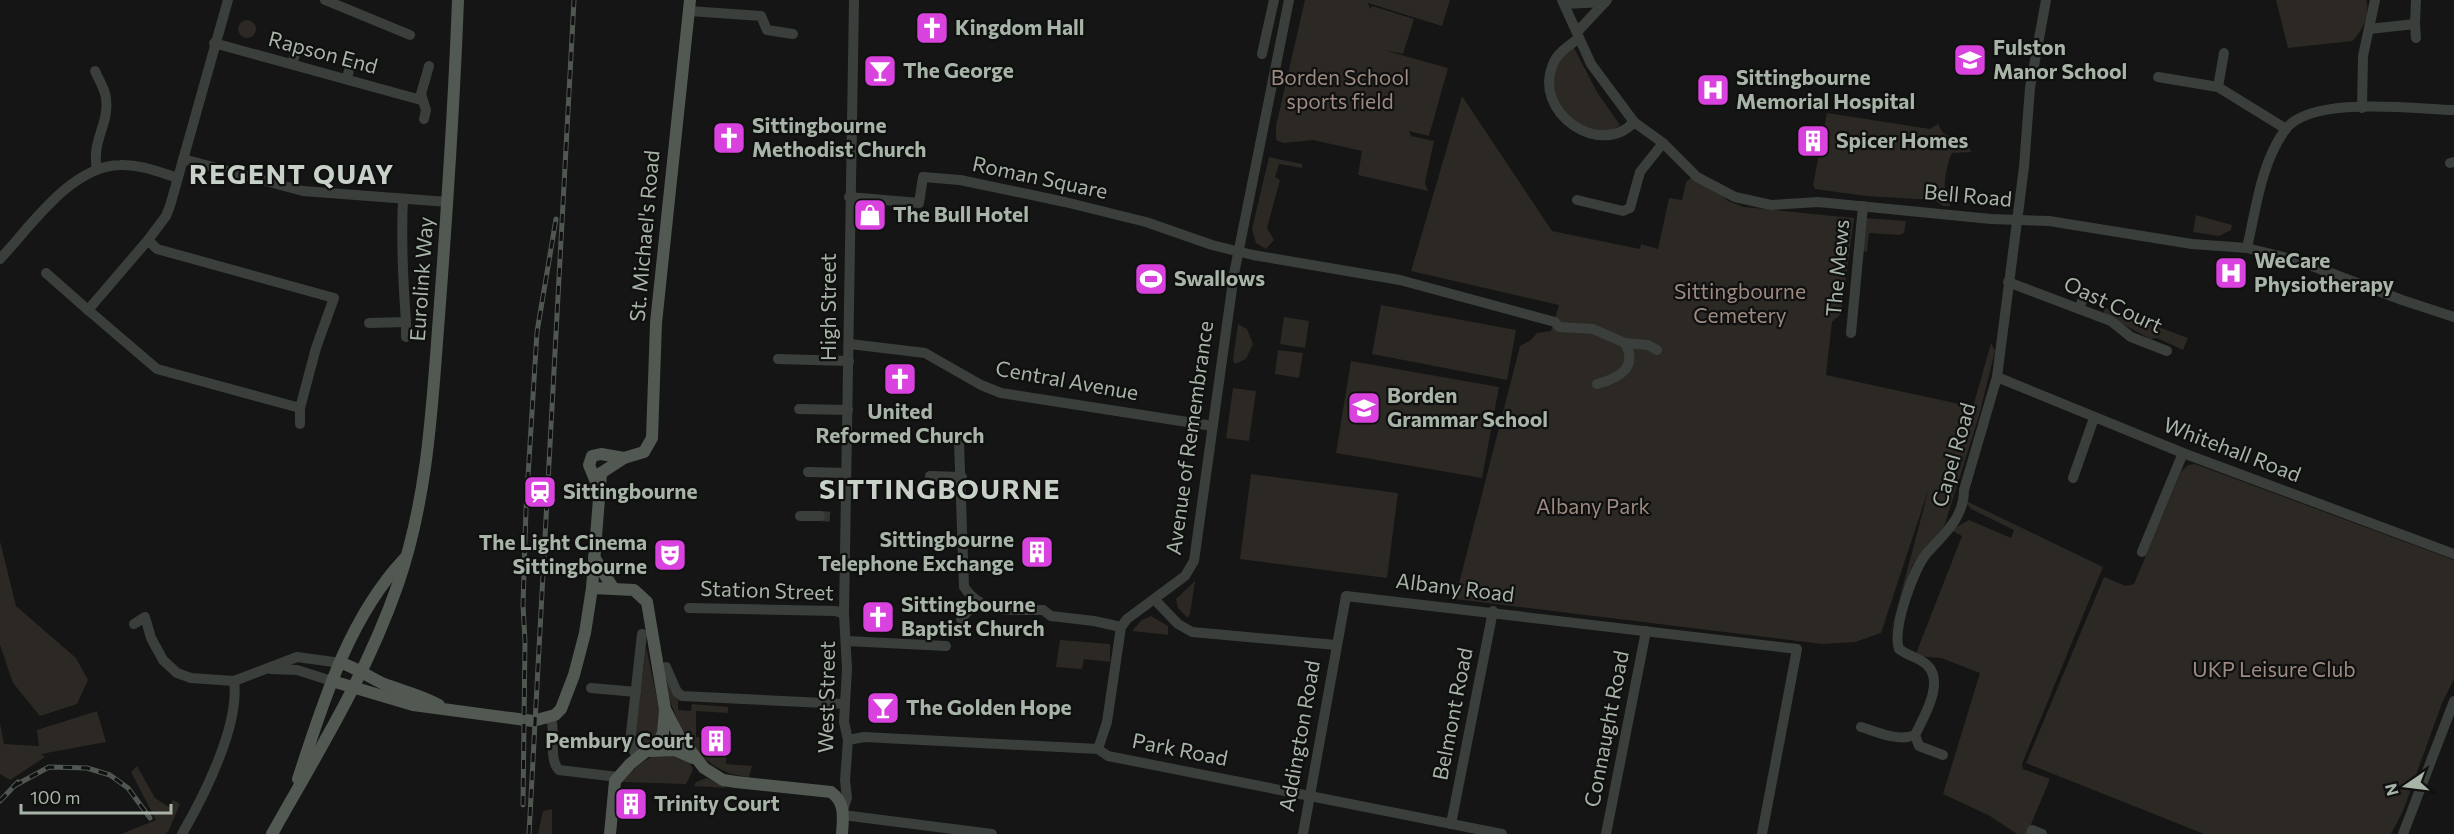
<svg xmlns="http://www.w3.org/2000/svg" width="2454" height="834" viewBox="0 0 2454 834" font-family="Commissioner,sans-serif">
<rect width="100%" height="100%" fill="#141514"/>
<g fill="#2c2824">
<polygon points="1305,0 1450,0 1442,26 1368,3 1370,9 1372,6 1414,19 1403,54 1383,50 1448,68 1429,136 1409,131 1411,136 1434,141 1425,183 1428,191 1358,175 1362,151 1313,140 1283,143 1276,140 1276,126"/>
<path d="M 2276,0 L 2366,0 C 2371,14 2362,32 2352,41 L 2288,48 Z"/>
<circle cx="247" cy="29" r="9"/>
<path d="M 1573,46 L 1597,92 L 1620,125 C 1588,150 1538,98 1556,63 C 1560,57 1568,51 1573,46 Z"/>
<path d="M 1462,96 L 1552,231 L 1640,249 L 1641,244 L 1658,249 L 1669,198 L 1682,200 L 1686,182 L 1697,173 L 1728,201 L 1744,207 L 1854,218 L 1841,314 L 1832,322 L 1826,375 L 1973,407 L 1991,343 L 1995,351 L 1979,416 L 1945,524 C 1937,541 1921,550 1912,566 L 1889,639 L 1929,488 L 1881,633 L 1855,642 L 1822,644 L 1455,599 L 1520,346 L 1531,340 L 1537,333 L 1551,331 L 1559,305 L 1411,271 Z"/>
<path d="M 1827,113 L 1930,129 L 1938,124 L 1943,133 L 1969,147 L 1971,152 L 1952,153 C 1948,161 1944,178 1945,188 C 1945,194 1951,198 1950,206 L 1943,206 L 1934,200 L 1866,196 L 1815,189 L 1813,185 Z"/>
<polygon points="1269,157 1302,164 1302,168 1279,164 1275,177 1280,180 1267,228 1274,240 1266,249 1256,243 1252,229"/>
<polygon points="2196,215 2232,225 2231,230 2219,236 2193,232"/>
<polygon points="1865,218 1906,221 1904,233 1899,235 1869,233 1867,252 1863,251"/>
<polygon points="1381,305 1516,330 1507,380 1372,354"/>
<polygon points="2104,307 2141,323 2142,321 2188,338 2183,350 2157,338 2150,339 2104,314"/>
<polygon points="1284,317 1309,321 1305,348 1280,344"/>
<polygon points="1238,324 1247,329 1253,344 1246,359 1235,364 1233,360"/>
<polygon points="1278,350 1303,353 1299,378 1275,374"/>
<polygon points="1351,361 1499,387 1482,478 1336,453"/>
<polygon points="1233,388 1256,391 1249,441 1226,438"/>
<polygon points="2195,464 2454,560 2454,679 2442,703 2403,811 2391,834 2204,834 2026,763 2104,577 2126,586 2134,584 2181,472 2188,465"/>
<polygon points="1251,474 1398,493 1387,578 1240,559"/>
<polygon points="1964,500 2103,567 2022,764 2023,769 2050,779 2027,834 2017,834 1990,816 1943,794 1980,673 1941,658 1915,656 1962,536 1951,530 1969,520 2011,538 2014,530 1971,509"/>
<polygon points="0,541 16,606 76,658 88,680 77,704 40,716 13,683 0,645"/>
<polygon points="1195,581 1190,614 1188,618 1178,608 1176,599"/>
<polygon points="1151,616 1168,626 1168,635 1132,631 1142,620"/>
<polygon points="1060,640 1110,644 1110,662 1084,659 1082,669 1056,667"/>
<polygon points="646,647 660,712 659,735 639,750 634,743"/>
<path d="M 662,674 L 678,700 L 678,710 L 691,711 L 692,704 L 728,707 L 728,713 L 696,711 L 696,737 L 706,738 L 705,747 L 715,748 L 715,755 L 726,756 L 726,764 L 752,766 L 749,777 C 695,773 674,720 662,674 Z"/>
<polygon points="97,711 106,742 41,754 45,757 10,780 0,774 0,723 4,744 39,746 37,730"/>
<path d="M 666,752 C 678,756 689,757 693,770 L 686,784 L 622,782 C 632,769 649,755 666,752 Z"/>
<polygon points="137,766 155,798 169,807 173,800 180,804 168,832 165,834 121,834 156,820 131,772"/>
<polygon points="707,778 727,788 694,786 696,782"/>
<polygon points="552,809 552,834 538,834 543,811"/>
</g>
<g fill="none" stroke-linecap="round" stroke-linejoin="round">
<polyline stroke="#313531" stroke-width="10" stroke-dasharray="10 5" stroke-linecap="butt" points="820,516 835,517"/>
<g stroke="#3a3f3b" stroke-width="10">
<polyline points="325,0 410,35"/>
<polyline points="1562,0 1591,64 1634,122 1663,143 1697,177 1735,197 1771,205 1818,202 1991,219 2049,221 2192,244 2247,248 2299,261 2402,300 2454,317"/>
<polyline points="1564,4 1605,2"/>
<polyline points="689,11 761,16 767,30 793,34"/>
<polyline points="2415,24 2416,38"/>
<polyline points="2369,29 2415,24 2416,0"/>
<polyline points="1577,32 1607,0"/>
<path d="M 1579,38 C 1569,46 1558,52 1553,64 C 1532,112 1600,159 1634,122"/>
<polyline points="214,43 421,100"/>
<polyline points="1262,54 1274,0"/>
<polyline points="292,64 298,46"/>
<path d="M 95,71 C 99,80 105,89 106,98 C 110,123 91,141 97,169"/>
<polyline points="2158,77 2218,87 2286,129"/>
<polyline points="347,79 351,61"/>
<polyline points="2218,87 2224,53"/>
<polyline points="2362,108 2363,56 2375,0"/>
<polyline points="424,119 426,110 421,94 429,66"/>
<polyline points="183,159 303,191 448,202"/>
<polyline points="2450,163 2454,162"/>
<polyline points="849,197 919,203 923,177 960,180 1065,202 1146,222 1212,245 1253,255 1400,280 1555,322 1559,327 1593,329 1625,343 1648,345 1657,350"/>
<polyline points="1577,200 1623,211 1630,208 1640,172 1663,143"/>
<polygon points="148,240 157,249 334,298 316,348 300,408 157,369 88,310"/>
<polyline points="148,240 166,216 170,206 228,0"/>
<path d="M 2247,248 C 2256,209 2261,163 2285,130 C 2310,95 2414,109 2454,110"/>
<path d="M 0,259 C 31,226 71,166 120,165 C 140,164 159,172 178,178"/>
<polyline points="46,273 88,310"/>
<polyline points="2008,282 2111,321 2131,337 2167,351"/>
<polyline points="2079,309 2084,296"/>
<polyline points="406,322 406,337"/>
<path d="M 369,323 L 406,322 C 403,281 401,240 403,199"/>
<polyline points="1851,333 1863,206"/>
<polyline points="850,344 925,353 981,385 1001,393 1213,426"/>
<polyline points="778,359 849,361"/>
<polyline points="1997,377 2183,453 2454,554"/>
<path d="M 1597,384 C 1620,378 1638,367 1625,343"/>
<polyline points="799,409 848,410"/>
<polyline points="300,424 300,408"/>
<path d="M 959,442 L 964,587 C 984,616 1012,609 1043,610 L 1051,616 L 1094,621 L 1121,627"/>
<polyline points="808,472 846,473"/>
<polyline points="930,476 962,477"/>
<polyline points="2073,478 2094,418"/>
<polyline points="800,516 820,516"/>
<polyline points="2142,552 2183,453"/>
<polyline points="1155,600 1178,624 1192,632 1336,645"/>
<polyline points="689,608 836,611 844,614"/>
<polyline points="961,619 976,602"/>
<polyline points="134,624 145,617 151,638 163,660 177,673 191,678 234,681 297,657 341,663"/>
<polyline points="847,641 946,646"/>
<polyline points="666,667 677,692 682,696 845,704"/>
<polyline points="271,669 297,670 332,681"/>
<polyline points="591,688 636,692"/>
<path d="M 551,718 C 556,733 548,759 559,770 L 618,777"/>
<path d="M 1861,727 C 1878,732 1898,742 1915,735 C 1924,717 1945,682 1927,665 C 1920,658 1908,656 1899,649 C 1892,630 1913,569 1927,553 C 1944,534 1964,518 1964,490 L 1997,377 L 2024,167 L 2030,88 L 2046,0"/>
<polyline points="1915,735 1919,746 1943,755"/>
<polyline points="848,740 864,737 1098,749 1108,756 1502,834"/>
<polyline points="1098,749 1107,722 1121,627 1127,619 1185,576 1194,561 1234,274 1289,0"/>
<polyline points="637,758 630,742 642,634"/>
<polyline points="843,810 847,798 845,780 848,740 844,722 847,669 844,614 854,0"/>
<polyline points="843,815 992,834"/>
<polyline points="1451,824 1493,611"/>
<path d="M 182,834 C 204,796 240,725 234,681"/>
<polyline points="1303,834 1346,596 1797,649 1762,834"/>
<polyline points="1606,834 1646,631"/>
<polyline points="2031,834 2032,830 2042,834"/>
<polyline points="2403,834 2454,701"/>
</g>
<g stroke="#515952" stroke-width="12">
<polyline points="601,473 624,458 644,452 652,438 656,323 690,0"/>
<polyline points="598,487 589,465 592,456 601,454 624,458"/>
<polyline points="594,557 613,588"/>
<path d="M 592,588 L 634,590 L 647,602 L 665,709 L 679,736 L 704,768 L 723,780 L 736,782 L 831,792 C 846,803 843,818 842,834"/>
<path d="M 341,663 C 357,668 369,677 384,684 C 403,691 421,695 439,705"/>
<polyline points="332,681 413,705 533,721 555,715 561,709 574,675 585,633 592,588 601,473"/>
<polyline points="649,751 675,750 693,758"/>
<path d="M 298,779 C 323,703 348,619 404,559"/>
<path d="M 272,834 C 318,752 367,674 398,584 C 428,497 432,407 439,316 C 447,211 454,106 458,0"/>
<polyline points="610,834 615,781 630,764 659,741 663,733 665,710"/>
</g>
<defs>
<g id="rail">
<polyline points="14,786 49,767 87,768 110,775 128,788 150,818"/>
<polyline points="0,801 18,782"/>
<polyline points="523,805 525,642 523,605 526,509 537,332 556,219"/>
<polyline points="529,834 574,0"/>
</g>
</defs>
<use href="#rail" stroke="#505751" stroke-width="5"/>
<use href="#rail" stroke="#0f100f" stroke-width="3" stroke-dasharray="9" stroke-linecap="butt"/>
</g>
<defs>
<symbol id="church-square" viewBox="-11 -11 22 22"><rect x="-9" y="-9" width="18" height="18" rx="4" fill="#da42df" stroke="#0f100f"/><path d="M-1.2-6h2.4v3.5h3.3v2.4h-3.3V6h-2.4V-.1h-3.3v-2.4h3.3Z" fill="#fff"/></symbol>
<symbol id="school-square" viewBox="-11 -11 22 22"><rect x="-9" y="-9" width="18" height="18" rx="4" fill="#da42df" stroke="#0f100f"/><path d="M0-5L7-2L0 1L-7-2ZM-4 1L0 2.5L4 1V4Q0 6-4 4Z" fill="#fff"/></symbol>
<symbol id="bar-square" viewBox="-11 -11 22 22"><rect x="-9" y="-9" width="18" height="18" rx="4" fill="#da42df" stroke="#0f100f"/><path d="M-6-5H6L.8 .8V4.5H3.5V6h-7V4.5H-.8V.8Z" fill="#fff"/></symbol>
<symbol id="hospital-square" viewBox="-11 -11 22 22"><rect x="-9" y="-9" width="18" height="18" rx="4" fill="#da42df" stroke="#0f100f"/><path d="M-5-5h3v3.5h4V-5h3V5h-3V1.5h-4V5h-3Z" fill="#fff"/></symbol>
<symbol id="building-square" viewBox="-11 -11 22 22"><rect x="-9" y="-9" width="18" height="18" rx="4" fill="#da42df" stroke="#0f100f"/><path d="M-4-6H4V6H1V3H-1V6H-4ZM-2.5-4.3h1.7v1.8h-1.7ZM.8-4.3h1.7v1.8H.8ZM-2.5-1h1.7V.8h-1.7ZM.8-1h1.7V.8H.8Z" fill="#fff"/></symbol>
<symbol id="shop-square" viewBox="-11 -11 22 22"><rect x="-9" y="-9" width="18" height="18" rx="4" fill="#da42df" stroke="#0f100f"/><path d="M-5-2.5h2.3a2.7 3.5 0 0 1 5.4 0H5L5.5 6h-11ZM-1.5-2.5h3a1.5 2.3 0 0 0-3 0Z" fill="#fff"/></symbol>
<symbol id="stadium-square" viewBox="-11 -11 22 22"><rect x="-9" y="-9" width="18" height="18" rx="4" fill="#da42df" stroke="#0f100f"/><path d="M0-5a6.5 5 0 1 0 0 10a6.5 5 0 1 0 0-10ZM-3.5-1.8h7v3.6h-7Z" fill="#fff"/></symbol>
<symbol id="station-square" viewBox="-11 -11 22 22"><rect x="-9" y="-9" width="18" height="18" rx="4" fill="#da42df" stroke="#0f100f"/><path d="M-3-6H3Q5-6 5-4V2Q5 4 3 4L4.5 6H3L1.5 4h-3L-3 6H-4.5L-3 4Q-5 4-5 2V-4Q-5-6-3-6ZM-3.5-4v3h7v-3ZM-3.5 1v1.5H-2V1ZM2 1v1.5H3.5V1Z" fill="#fff"/></symbol>
<symbol id="theatre-square" viewBox="-11 -11 22 22"><rect x="-9" y="-9" width="18" height="18" rx="4" fill="#da42df" stroke="#0f100f"/><path d="M-5-5.5Q0-4 5-5.5V0Q5 5 0 6Q-5 5-5 0ZM-3.3-2.5H-1v1.5H-3.3ZM1-2.5H3.3v1.5H1ZM-2.8 1Q0 5.5 2.8 1Z" fill="#fff"/></symbol>
</defs>
<g fill-rule="evenodd">
<use href="#church-square" x="913" y="9" width="38" height="38"/>
<use href="#school-square" x="1951" y="41" width="38" height="38"/>
<use href="#bar-square" x="861" y="52" width="38" height="38"/>
<use href="#hospital-square" x="1694" y="71" width="38" height="38"/>
<use href="#church-square" x="710" y="119" width="38" height="38"/>
<use href="#building-square" x="1794" y="122" width="38" height="38"/>
<use href="#shop-square" x="851" y="196" width="38" height="38"/>
<use href="#hospital-square" x="2212" y="254" width="38" height="38"/>
<use href="#stadium-square" x="1132" y="260" width="38" height="38"/>
<use href="#church-square" x="881" y="360" width="38" height="38"/>
<use href="#school-square" x="1345" y="389" width="38" height="38"/>
<use href="#station-square" x="521" y="473" width="38" height="38"/>
<use href="#building-square" x="1018" y="533" width="38" height="38"/>
<use href="#theatre-square" x="651" y="536" width="38" height="38"/>
<use href="#church-square" x="859" y="598" width="38" height="38"/>
<use href="#bar-square" x="864" y="689" width="38" height="38"/>
<use href="#building-square" x="697" y="722" width="38" height="38"/>
<use href="#building-square" x="612" y="785" width="38" height="38"/>
</g>
<g text-anchor="middle" stroke-width="4.5" stroke-linejoin="round" paint-order="stroke">
<g font-size="21" font-weight="bold" fill="#a7b4a7" stroke="#0f100f" text-anchor="start">
<text x="955" y="35">Kingdom Hall</text>
<text x="1993" y="55">Fulston<tspan x="1993" dy="24">Manor School</tspan></text>
<text x="903" y="78">The George</text>
<text x="1736" y="85">Sittingbourne<tspan x="1736" dy="24">Memorial Hospital</tspan></text>
<text x="752" y="133">Sittingbourne<tspan x="752" dy="24">Methodist Church</tspan></text>
<text x="1836" y="148">Spicer Homes</text>
<text x="893" y="222">The Bull Hotel</text>
<text x="2254" y="268">WeCare<tspan x="2254" dy="24">Physiotherapy</tspan></text>
<text x="1174" y="286">Swallows</text>
<text x="1387" y="403">Borden<tspan x="1387" dy="24">Grammar School</tspan></text>
<text x="900" y="419" text-anchor="middle">United<tspan x="900" dy="24">Reformed Church</tspan></text>
<text x="563" y="499">Sittingbourne</text>
<text x="1014" y="547" text-anchor="end">Sittingbourne<tspan x="1014" dy="24">Telephone Exchange</tspan></text>
<text x="647" y="550" text-anchor="end">The Light Cinema<tspan x="647" dy="24">Sittingbourne</tspan></text>
<text x="901" y="612">Sittingbourne<tspan x="901" dy="24">Baptist Church</tspan></text>
<text x="906" y="715">The Golden Hope</text>
<text x="693" y="748" text-anchor="end">Pembury Court</text>
<text x="654" y="811">Trinity Court</text>
</g>
<g font-size="21" fill="#a7b4a7" stroke="#0f100f">
<text transform="translate(323 53) rotate(15)" y="7">Rapson End</text>
<text transform="translate(1040 178) rotate(12)" y="7">Roman Square</text>
<text transform="translate(1968 196) rotate(5)" y="7">Bell Road</text>
<text transform="translate(645 236) rotate(-85)" y="7">St. Michael's Road</text>
<text transform="translate(1838 268) rotate(-85)" y="7">The Mews</text>
<text transform="translate(422 279) rotate(-86)" y="7">Eurolink Way</text>
<text transform="translate(2113 305) rotate(25)" y="7">Oast Court</text>
<text transform="translate(829 307) rotate(-90)" y="7">High Street</text>
<text transform="translate(1067 381) rotate(10)" y="7">Central Avenue</text>
<text transform="translate(1190 438) rotate(-82)" y="7">Avenue of Remembrance</text>
<text transform="translate(2232 450) rotate(21)" y="7">Whitehall Road</text>
<text transform="translate(1954 455) rotate(-74)" y="7">Capel Road</text>
<text transform="translate(1455 588) rotate(7)" y="7">Albany Road</text>
<text transform="translate(767 591) rotate(2)" y="7">Station Street</text>
<text transform="translate(827 697) rotate(-89)" y="7">West Street</text>
<text transform="translate(1453 714) rotate(-79)" y="7">Belmont Road</text>
<text transform="translate(1607 729) rotate(-79)" y="7">Connaught Road</text>
<text transform="translate(1300 736) rotate(-80)" y="7">Addington Road</text>
<text transform="translate(1180 750) rotate(11)" y="7">Park Road</text>
</g>
<g font-size="21" fill="#9d8a80" stroke="#0f100f">
<text x="1340" y="85">Borden School<tspan x="1340" dy="24">sports field</tspan></text>
<text x="1740" y="299">Sittingbourne<tspan x="1740" dy="24">Cemetery</tspan></text>
<text x="1593" y="514">Albany Park</text>
<text x="2274" y="677">UKP Leisure Club</text>
</g>
<g font-size="27" font-weight="bold" letter-spacing="1.5" fill="#c7d1c8" stroke="#0f100f">
<text x="292" y="184">REGENT QUAY</text>
<text x="940" y="499">SITTINGBOURNE</text>
</g>
</g>
<g transform="translate(2406 786) rotate(256)" stroke="#0f100f" stroke-width="4.5" paint-order="stroke">
<path d="M0-4.5L10 22L0 15L-10 22Z" fill="#a7b4a7"/>
<text y="-9" font-size="16" font-weight="bold" text-anchor="middle" fill="#a7b4a7">N</text>
</g>
<path d="M21 804v9h150v-9" fill="none" stroke="#a7b4a7" stroke-width="3"/>
<text x="30" y="804" font-size="18" fill="#a7b4a7" stroke="#0f100f" stroke-width="4.5" paint-order="stroke">100 m</text>
</svg>
